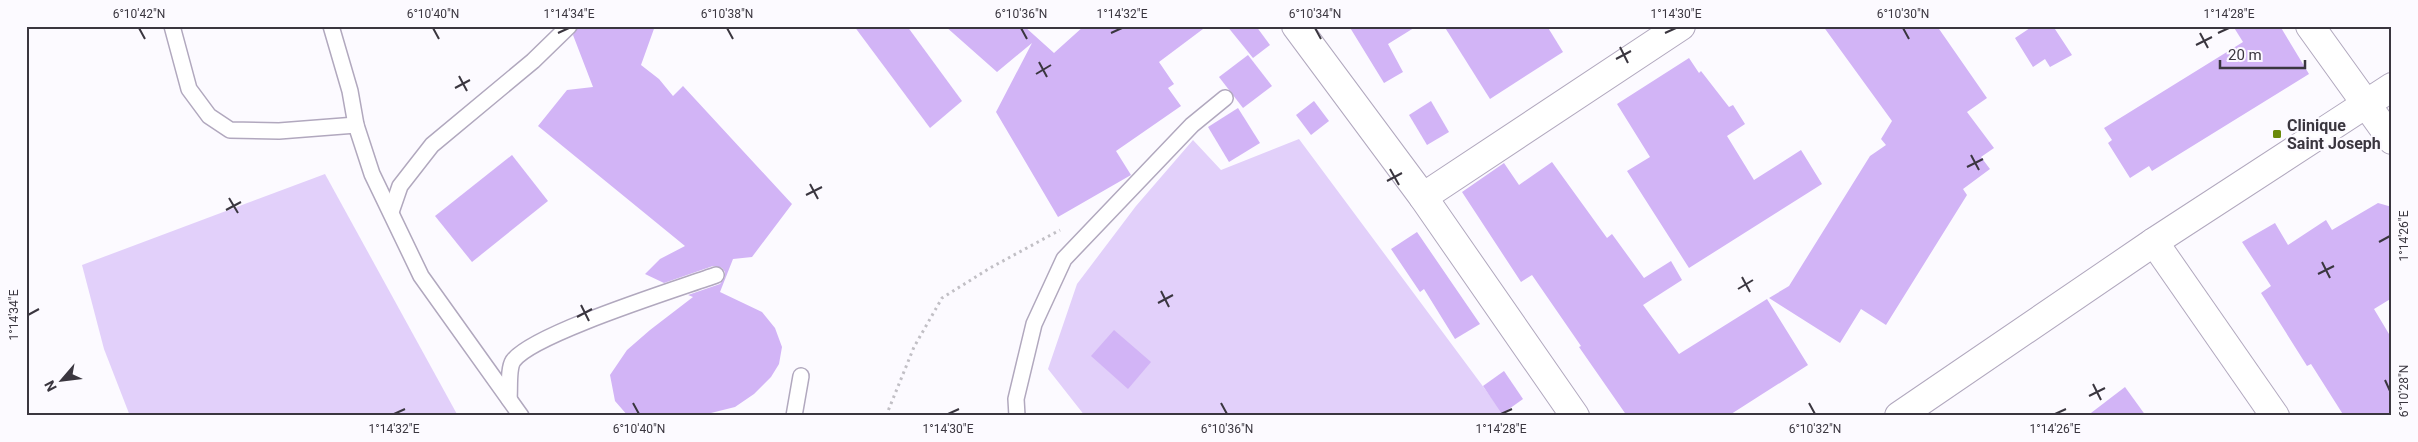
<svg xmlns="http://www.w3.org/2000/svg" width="2418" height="442" viewBox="0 0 2418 442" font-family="Roboto,sans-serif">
<rect width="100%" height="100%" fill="#fcfaff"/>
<g fill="#e2d0fa">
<polygon points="1299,139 1505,416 1085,416 1048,369 1077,284 1136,206 1193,140 1221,170"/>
<polygon points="325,174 458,416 130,416 104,349 82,265"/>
</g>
<g fill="#d2b4f6">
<polygon points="578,26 655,26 641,65 659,79 673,96 683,86 792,204 752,257 733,259 720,292 762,312 775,328 782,347 779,364 771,377 754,394 735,407 699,416 628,416 615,401 610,375 627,350 650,330 693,297 688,295 720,284 725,277 725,272 722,268 713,266 664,283 645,274 660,259 685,246 538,126 567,90 593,87 573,35"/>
<polygon points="854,26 907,26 962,101 930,128"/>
<polygon points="945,26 1024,26 1054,53 1084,26 1207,26 1159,62 1174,84 1168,88 1181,106 1116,151 1131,175 1058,217 996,112 1032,43 997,72"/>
<polygon points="1227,26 1256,26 1270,45 1253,58"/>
<polygon points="1349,26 1417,26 1388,44 1403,72 1384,83"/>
<polygon points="1444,26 1547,26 1563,52 1490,99"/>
<polygon points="1823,26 1937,26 1987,98 1967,112 1994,148 1981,157 1990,169 1963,189 1967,195 1886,325 1861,309 1840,343 1769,298 1789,286 1870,156 1886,145 1881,139 1892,121"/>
<polygon points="2033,26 2053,26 2072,55 2050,67 2045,59 2033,67 2015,38"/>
<polygon points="2233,26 2280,26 2309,74 2152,171 2149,166 2130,178 2108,143 2112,140 2104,128 2243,42"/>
<polygon points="1248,55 1272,86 1243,108 1219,77"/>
<polygon points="1689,58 1699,73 1701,71 1729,107 1733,105 1745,124 1727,136 1754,180 1801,150 1822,184 1689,268 1627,171 1650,157 1617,104"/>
<polygon points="1314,101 1329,121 1311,135 1296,115"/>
<polygon points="1431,101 1449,132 1427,145 1409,115"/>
<polygon points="1238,108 1260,143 1229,162 1208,127"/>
<polygon points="512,155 548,201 472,262 435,216"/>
<polygon points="1552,162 1607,238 1612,234 1644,278 1671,261 1682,280 1643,305 1679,354 1767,299 1808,365 1728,416 1627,416 1579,347 1581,346 1532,275 1521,282 1462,192 1504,163 1519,185"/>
<polygon points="2378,203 2392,207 2392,298 2374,309 2392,339 2392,416 2344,416 2311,364 2307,366 2261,293 2271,286 2242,242 2275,223 2288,245 2326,220 2332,230"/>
<polygon points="1417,232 1480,324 1455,339 1424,289 1420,292 1391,249"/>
<polygon points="1114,330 1151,362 1128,389 1091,356"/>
<polygon points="1504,371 1523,399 1502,414 1483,386"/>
<polygon points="2125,387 2146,416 2087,416"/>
</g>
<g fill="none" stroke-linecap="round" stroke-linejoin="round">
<defs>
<g id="service">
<polyline points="172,26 189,89 209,116 230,130 279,131 356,125"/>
<polyline points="331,26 350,91 356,125 372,174 421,276 521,416"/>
<polyline points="391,212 400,186 432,145 533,61 569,26"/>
<path d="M 509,399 C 510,389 508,369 513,361 C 532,334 677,289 716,275"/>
<polyline points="794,416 801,376"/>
<polyline points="1017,416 1016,399 1034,324 1064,259 1192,125 1225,98"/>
</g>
<g id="minor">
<polyline points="1296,26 1423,197 1575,416"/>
<polyline points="2310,26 2392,140"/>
<polyline points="1423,197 1681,26"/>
<polyline points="2154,242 2275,416"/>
</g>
<polyline id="secondary" points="1899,416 2154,242 2392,87"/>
</defs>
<use href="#service" stroke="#b1a8be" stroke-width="18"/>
<use href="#minor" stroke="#b1a8be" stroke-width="30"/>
<use href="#secondary" stroke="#b1a8be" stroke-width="30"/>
<polyline stroke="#c1bfc5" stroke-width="3" stroke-dasharray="2.5 4" stroke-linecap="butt" points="886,416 914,347 942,298 990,268 1060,230"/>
<use href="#service" stroke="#fff" stroke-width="15"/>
<use href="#minor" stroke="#fff" stroke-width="28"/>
<use href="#secondary" stroke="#fff" stroke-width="28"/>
</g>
<path fill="none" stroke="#3a363f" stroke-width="2" d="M 139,28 L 145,39M 433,28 L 439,39M 727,28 L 733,39M 1021,28 L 1027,39M 1315,28 L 1321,39M 1903,28 L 1909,39M 558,33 L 569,28M 1111,33 L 1122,28M 1665,33 L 1676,28M 2200,33 L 2208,48M 2218,33 L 2229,28M 2196,45 L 2212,37M 1620,47 L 1628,63M 1616,59 L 1631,51M 1039,62 L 1047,77M 1036,74 L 1051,65M 459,76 L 467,91M 455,88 L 470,80M 1971,155 L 1979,170M 1967,167 L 1983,159M 1390,169 L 1399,185M 1387,181 L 1402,173M 810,184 L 818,199M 806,195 L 822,187M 229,198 L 238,213M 226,210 L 241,202M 2379,242 L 2390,236M 2322,262 L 2330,278M 2318,274 L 2334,266M 1742,277 L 1750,292M 1738,289 L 1753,280M 1161,291 L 1169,307M 1158,303 L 1173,295M 581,305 L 589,321M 28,315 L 39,309M 577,317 L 592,309M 2385,380 L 2390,391M 2093,384 L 2101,400M 2089,396 L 2105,388M 633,403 L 639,414M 1221,403 L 1227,414M 1809,403 L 1815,414M 394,414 L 405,409M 948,414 L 959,409M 1501,414 L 1512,409M 2055,414 L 2066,409"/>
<rect fill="#6a8a0a" stroke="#fcfaff" stroke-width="2" x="2272" y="129" width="10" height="10" rx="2.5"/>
<g text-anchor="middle" stroke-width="4.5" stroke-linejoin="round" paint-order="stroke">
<g font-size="16" font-weight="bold" fill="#3a363f" stroke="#fcfaff" text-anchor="start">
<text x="2287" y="131">Clinique<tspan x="2287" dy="18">Saint Joseph</tspan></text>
</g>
</g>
<rect width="2418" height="442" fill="none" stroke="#fcfaff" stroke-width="55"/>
<g transform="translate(62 380) rotate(242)" stroke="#fcfaff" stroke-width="4" paint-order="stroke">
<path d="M0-4L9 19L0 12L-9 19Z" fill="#3a363f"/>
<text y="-8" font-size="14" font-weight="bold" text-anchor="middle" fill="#3a363f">N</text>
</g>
<path d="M2220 60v8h85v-8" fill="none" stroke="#3a363f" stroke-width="2.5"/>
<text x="2228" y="60" font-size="15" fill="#3a363f" stroke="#fcfaff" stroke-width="4" paint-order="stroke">20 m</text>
<rect x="28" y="28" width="2362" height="386" fill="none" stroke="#3a363f" stroke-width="2"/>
<g font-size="12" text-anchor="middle" fill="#3a363f">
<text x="139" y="18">6°10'42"N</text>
<text x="433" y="18">6°10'40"N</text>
<text x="569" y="18">1°14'34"E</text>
<text x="727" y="18">6°10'38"N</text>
<text x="1021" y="18">6°10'36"N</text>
<text x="1122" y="18">1°14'32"E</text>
<text x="1315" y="18">6°10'34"N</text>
<text x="1676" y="18">1°14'30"E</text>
<text x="1903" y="18">6°10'30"N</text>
<text x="2229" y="18">1°14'28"E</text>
<text transform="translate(2404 236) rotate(-90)" y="4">1°14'26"E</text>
<text transform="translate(14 315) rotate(-90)" y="4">1°14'34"E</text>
<text transform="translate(2404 391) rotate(-90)" y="4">6°10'28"N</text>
<text x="394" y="433">1°14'32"E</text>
<text x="639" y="433">6°10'40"N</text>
<text x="948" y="433">1°14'30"E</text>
<text x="1227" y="433">6°10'36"N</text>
<text x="1501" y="433">1°14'28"E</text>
<text x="1815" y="433">6°10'32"N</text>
<text x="2055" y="433">1°14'26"E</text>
</g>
</svg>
